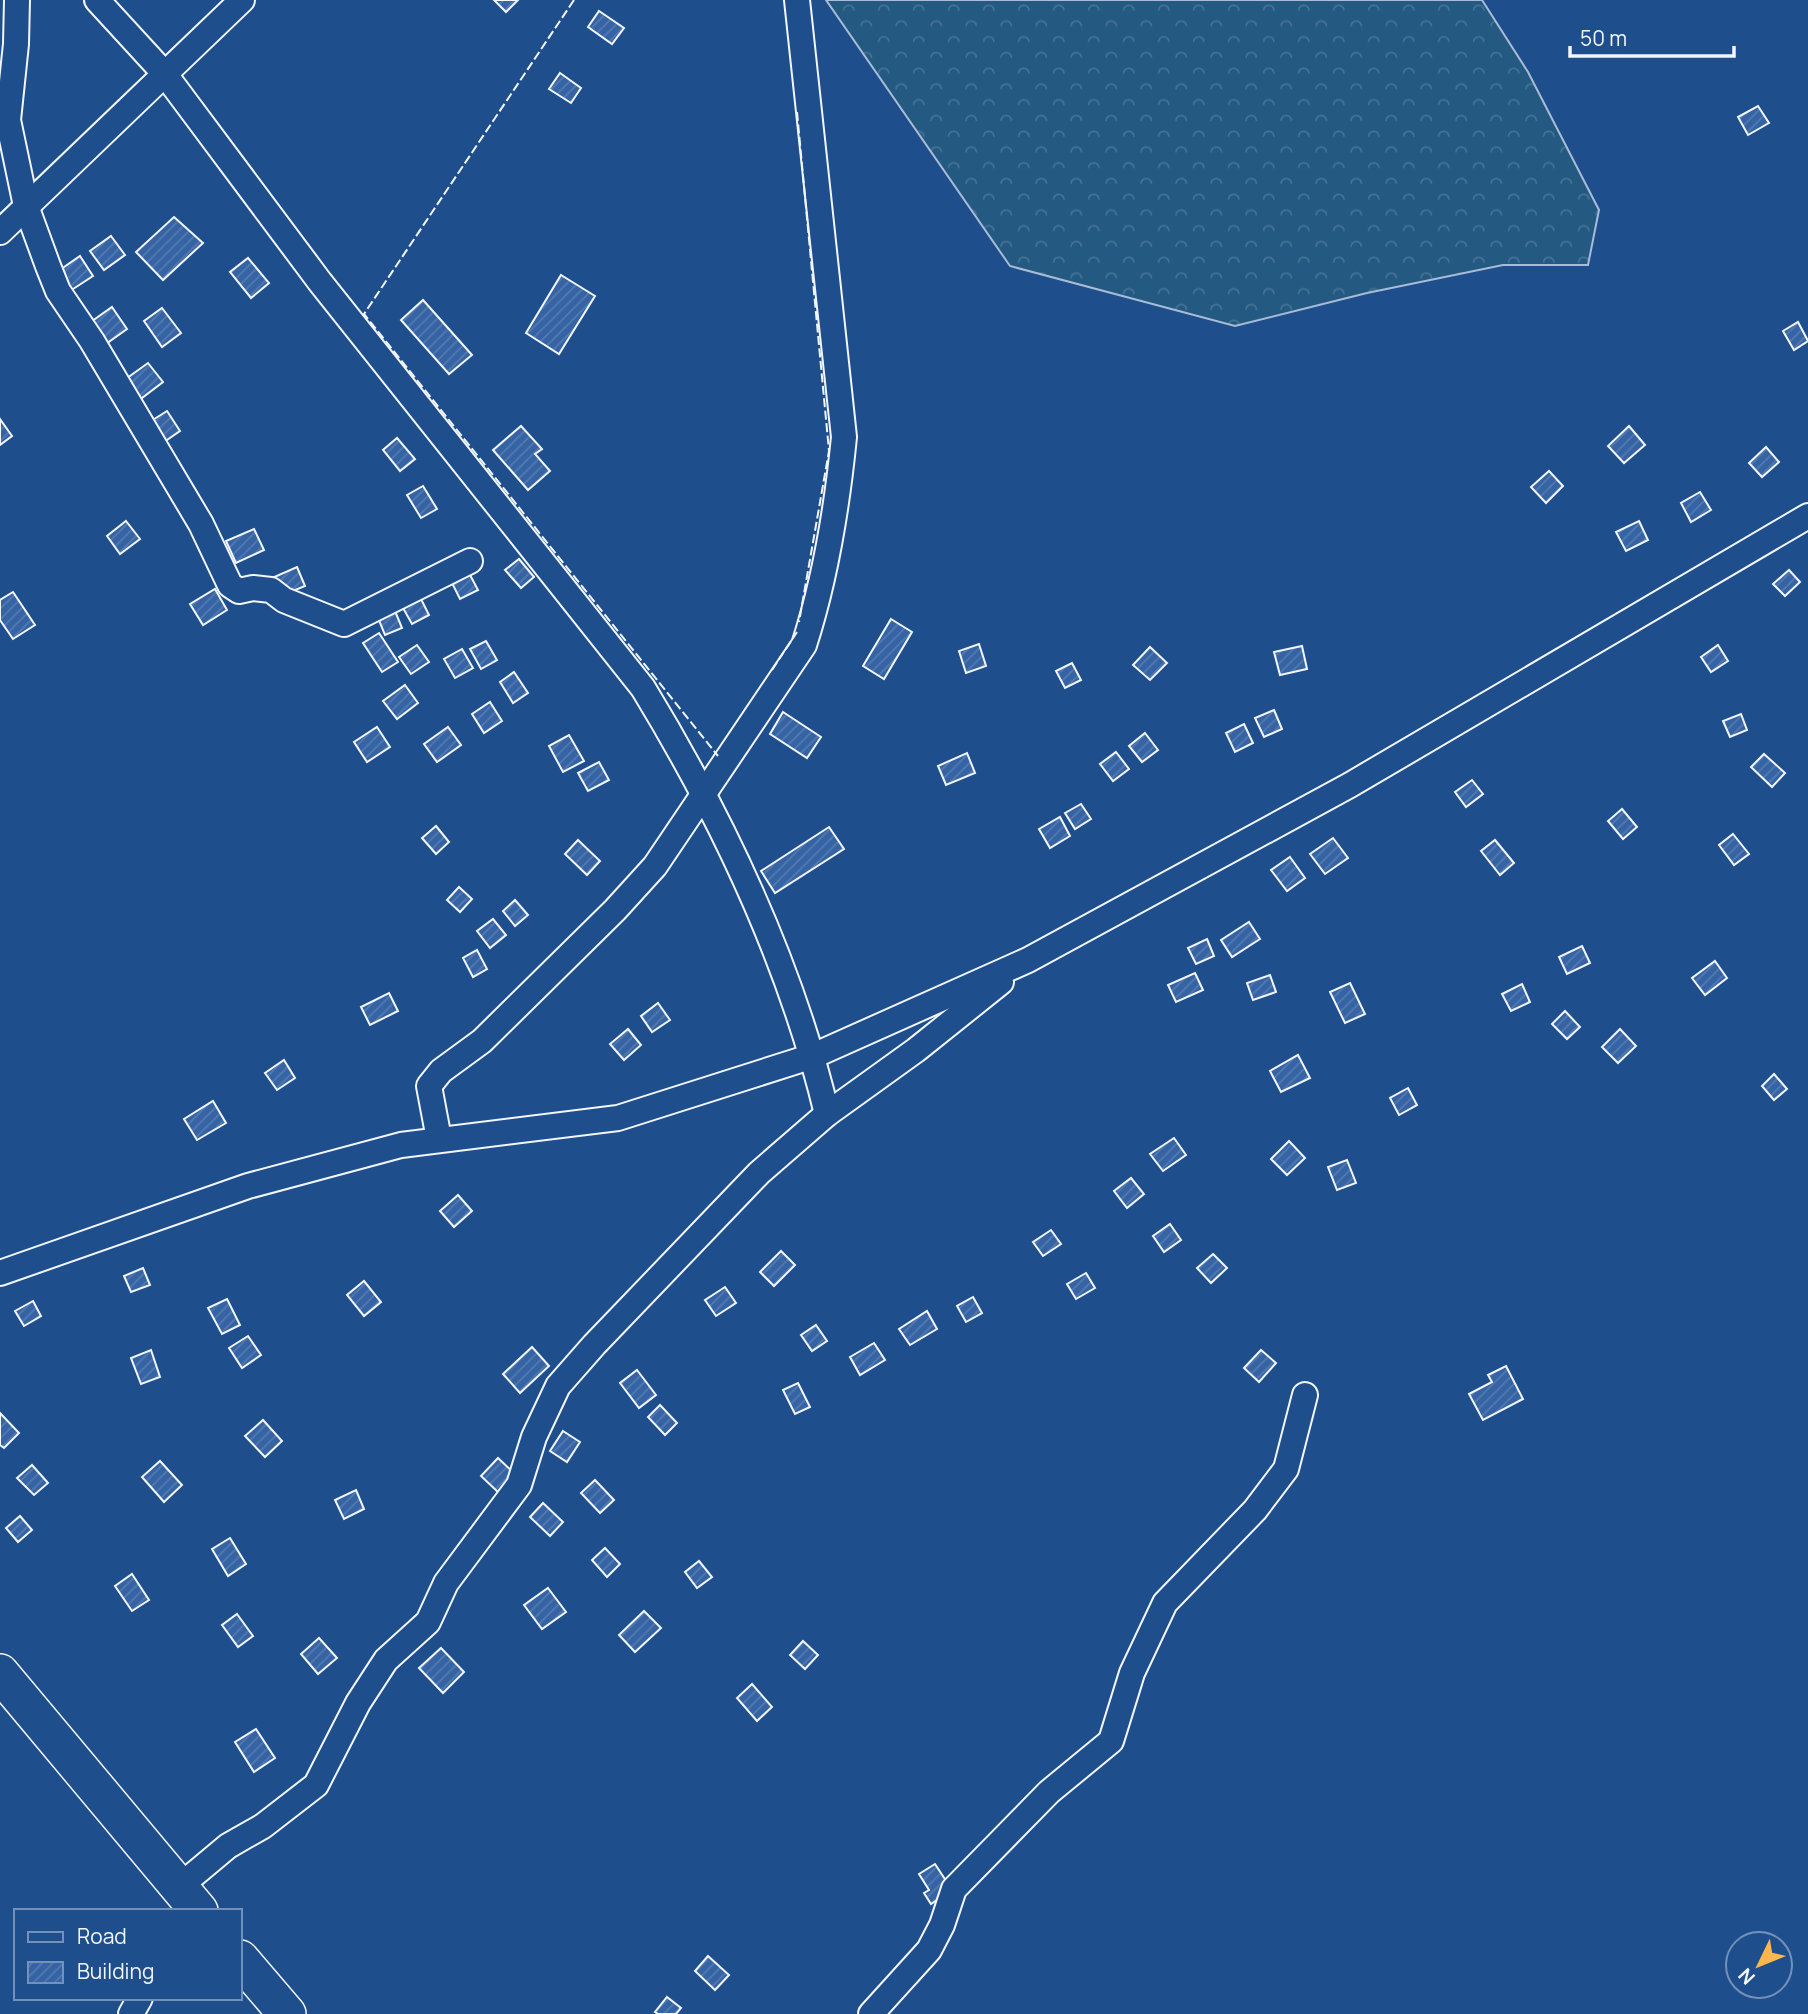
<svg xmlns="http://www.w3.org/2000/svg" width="1808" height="2014" viewBox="0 0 1808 2014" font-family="Manrope,sans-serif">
<defs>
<pattern id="forest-crowns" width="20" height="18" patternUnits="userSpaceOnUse" patternTransform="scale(1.75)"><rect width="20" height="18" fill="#245a82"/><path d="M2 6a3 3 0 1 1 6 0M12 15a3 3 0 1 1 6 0" fill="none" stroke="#447295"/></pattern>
<pattern id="building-hatch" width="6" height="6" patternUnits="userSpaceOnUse" patternTransform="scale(1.75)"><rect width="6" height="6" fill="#3563a3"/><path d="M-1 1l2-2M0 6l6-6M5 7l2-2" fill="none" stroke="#537ab1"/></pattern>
</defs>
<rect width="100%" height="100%" fill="#1f4e8c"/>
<polygon fill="url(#forest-crowns)" stroke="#a8bbd7" stroke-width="2" points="826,0 1482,0 1528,72 1599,210 1588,265 1503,265 1367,293 1235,326 1010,266"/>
<g fill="url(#building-hatch)" stroke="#f2f6ff" stroke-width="2">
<polygon points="494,0 518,0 506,12"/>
<polygon points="599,11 624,28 612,44 588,27"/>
<polygon points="560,73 581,88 571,103 549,89"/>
<polygon points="1758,106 1769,123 1748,135 1738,117"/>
<polygon points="174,217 203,243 163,280 136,252"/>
<polygon points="111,236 125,255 104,270 90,251"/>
<polygon points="80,256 93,276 70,291 57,272"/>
<polygon points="248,258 269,283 251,298 230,272"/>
<polygon points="561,275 595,296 559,354 526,333"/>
<polygon points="423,300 472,355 449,374 401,320"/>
<polygon points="112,307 127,329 103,346 88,324"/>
<polygon points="162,308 181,333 162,347 144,321"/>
<polygon points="1798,322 1808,341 1794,350 1783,331"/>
<polygon points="148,363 163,382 138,401 123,381"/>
<polygon points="167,411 180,431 161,444 148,423"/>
<polygon points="0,419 12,436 0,445"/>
<polygon points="521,426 542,449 535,454 550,471 528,490 493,450"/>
<polygon points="1629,426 1645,445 1624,463 1608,446"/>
<polygon points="397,438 415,459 400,471 383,450"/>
<polygon points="1766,447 1779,462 1762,477 1749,463"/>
<polygon points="1549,471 1563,486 1546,503 1531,487"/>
<polygon points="423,486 437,509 421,518 407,495"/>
<polygon points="1700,492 1711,510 1691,522 1681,503"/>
<polygon points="126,521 140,539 120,554 107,536"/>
<polygon points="1639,521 1648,540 1626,551 1616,532"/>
<polygon points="254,529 264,550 236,563 226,541"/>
<polygon points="519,559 534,577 521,588 505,570"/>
<polygon points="297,567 305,586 281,596 272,578"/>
<polygon points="1789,570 1800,582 1785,596 1773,584"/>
<polygon points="469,573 478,590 460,599 452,583"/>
<polygon points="215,589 227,610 203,625 190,604"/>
<polygon points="13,592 35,625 13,639 0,620 0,600"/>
<polygon points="421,599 429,615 412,624 403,608"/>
<polygon points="395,611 402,628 385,635 378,618"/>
<polygon points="891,619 912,632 884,679 863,666"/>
<polygon points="379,633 398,662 382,672 363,643"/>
<polygon points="486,641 497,660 481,669 470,649"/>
<polygon points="979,644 986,666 966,673 959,651"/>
<polygon points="417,645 429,662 411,674 399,657"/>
<polygon points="1718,645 1728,661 1711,672 1701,657"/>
<polygon points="1302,646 1307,669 1280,675 1274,652"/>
<polygon points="1150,647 1167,663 1150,680 1133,665"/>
<polygon points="462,649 473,668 455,678 444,659"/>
<polygon points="1072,663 1081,680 1065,688 1056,671"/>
<polygon points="514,672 528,693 513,703 500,682"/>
<polygon points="405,685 418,703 397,719 383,701"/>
<polygon points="490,702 502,721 484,733 472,714"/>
<polygon points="1274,710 1282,729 1264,737 1255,718"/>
<polygon points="783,712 821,737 807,758 770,734"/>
<polygon points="1741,714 1747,730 1730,737 1723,721"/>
<polygon points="1244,724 1253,743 1235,752 1226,733"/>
<polygon points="377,727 390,747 367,762 354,742"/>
<polygon points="448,727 461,745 437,762 424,744"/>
<polygon points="1145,733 1158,750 1142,762 1129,746"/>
<polygon points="569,735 584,761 563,772 549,746"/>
<polygon points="1116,752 1129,769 1113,781 1100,764"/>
<polygon points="967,753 975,773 946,785 938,766"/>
<polygon points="1764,754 1785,773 1772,787 1751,767"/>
<polygon points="599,762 609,780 588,791 578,773"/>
<polygon points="1472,780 1483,794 1466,807 1455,792"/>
<polygon points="1081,804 1091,819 1075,829 1065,813"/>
<polygon points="1622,809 1637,827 1623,839 1608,821"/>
<polygon points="1060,817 1070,836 1050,848 1039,829"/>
<polygon points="436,826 449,842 436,854 422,838"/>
<polygon points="829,827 844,849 775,893 761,871"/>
<polygon points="1733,834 1749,854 1734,865 1719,845"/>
<polygon points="1333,838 1348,858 1325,874 1310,854"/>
<polygon points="578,840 600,861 587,875 565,854"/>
<polygon points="1495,840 1514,863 1500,875 1481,851"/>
<polygon points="1290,857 1305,878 1287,891 1271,870"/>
<polygon points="459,887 472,899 460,912 447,900"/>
<polygon points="515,900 528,915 515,926 503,911"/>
<polygon points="493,919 506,935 490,948 477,931"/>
<polygon points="1249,922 1260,939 1232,957 1221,940"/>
<polygon points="1207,939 1214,956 1196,964 1188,948"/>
<polygon points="1582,946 1590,963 1567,974 1559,957"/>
<polygon points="477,950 487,969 473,977 463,958"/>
<polygon points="1715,961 1727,978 1705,995 1692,978"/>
<polygon points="1195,973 1203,990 1176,1002 1168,985"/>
<polygon points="1270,975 1276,992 1253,1000 1247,983"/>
<polygon points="1350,983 1365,1014 1345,1023 1330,992"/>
<polygon points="1522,984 1530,1002 1511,1011 1502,994"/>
<polygon points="389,993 398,1011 370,1025 361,1007"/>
<polygon points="658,1003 670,1020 652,1032 641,1016"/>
<polygon points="1565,1011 1580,1027 1567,1039 1552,1024"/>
<polygon points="628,1029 641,1045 624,1060 610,1044"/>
<polygon points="1620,1029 1636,1046 1618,1063 1602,1047"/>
<polygon points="1298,1055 1310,1078 1281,1092 1270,1071"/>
<polygon points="284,1060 295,1078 277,1090 265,1073"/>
<polygon points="1774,1074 1787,1089 1774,1100 1762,1086"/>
<polygon points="1408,1088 1417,1105 1399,1115 1390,1098"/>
<polygon points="213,1101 226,1123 197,1140 184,1119"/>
<polygon points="1174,1138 1186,1155 1163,1171 1150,1154"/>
<polygon points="1289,1141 1305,1158 1287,1175 1271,1159"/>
<polygon points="1347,1160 1356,1183 1337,1190 1328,1167"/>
<polygon points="1131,1178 1144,1194 1127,1208 1114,1191"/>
<polygon points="458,1195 472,1211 454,1227 440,1211"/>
<polygon points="1170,1224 1181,1240 1164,1252 1153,1236"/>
<polygon points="1051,1230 1061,1244 1043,1256 1033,1242"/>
<polygon points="781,1251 795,1265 774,1286 760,1272"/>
<polygon points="1213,1254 1227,1268 1211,1283 1197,1268"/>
<polygon points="143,1268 150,1285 131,1292 124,1276"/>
<polygon points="1086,1273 1095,1288 1076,1299 1067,1284"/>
<polygon points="364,1281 381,1302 364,1316 347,1295"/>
<polygon points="725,1287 736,1303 716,1316 705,1300"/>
<polygon points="973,1297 982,1313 966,1322 957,1306"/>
<polygon points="227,1299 240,1325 222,1334 208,1308"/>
<polygon points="33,1301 41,1316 24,1326 15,1311"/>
<polygon points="927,1311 937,1329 910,1345 899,1329"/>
<polygon points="816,1325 827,1341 812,1351 801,1335"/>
<polygon points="248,1336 261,1355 242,1368 229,1348"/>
<polygon points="874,1343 885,1360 860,1375 850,1357"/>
<polygon points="532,1347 549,1366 520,1393 503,1374"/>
<polygon points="151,1350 160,1377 141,1384 131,1358"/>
<polygon points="1261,1350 1276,1363 1259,1382 1244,1368"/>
<polygon points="1506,1366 1523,1399 1483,1420 1469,1394 1492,1382 1488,1375"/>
<polygon points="637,1370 656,1395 639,1408 620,1383"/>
<polygon points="798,1383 810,1407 795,1414 783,1390"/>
<polygon points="660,1405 677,1423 665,1435 648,1417"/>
<polygon points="0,1413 19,1433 4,1448 0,1445"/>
<polygon points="263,1420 282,1441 265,1457 245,1436"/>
<polygon points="563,1431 580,1442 567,1462 550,1451"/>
<polygon points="498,1458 516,1475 499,1493 481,1476"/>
<polygon points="160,1461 182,1485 164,1502 142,1477"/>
<polygon points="32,1465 48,1483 34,1495 17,1478"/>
<polygon points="595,1480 614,1500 600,1513 581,1493"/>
<polygon points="356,1490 364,1509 344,1519 335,1500"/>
<polygon points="543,1503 563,1522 550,1536 530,1517"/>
<polygon points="20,1516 32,1530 18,1542 6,1528"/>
<polygon points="230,1538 246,1564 228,1576 212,1549"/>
<polygon points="605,1548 620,1564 607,1577 592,1560"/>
<polygon points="699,1561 712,1577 697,1588 685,1572"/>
<polygon points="132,1574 149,1600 132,1611 115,1586"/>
<polygon points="548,1588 566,1612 542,1629 524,1605"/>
<polygon points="644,1611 661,1628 635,1652 619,1635"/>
<polygon points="237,1614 253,1636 238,1647 222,1625"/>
<polygon points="319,1638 337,1658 318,1674 301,1654"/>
<polygon points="803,1641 818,1655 805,1669 790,1655"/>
<polygon points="441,1648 464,1672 443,1693 419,1668"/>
<polygon points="752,1684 772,1707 757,1721 737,1698"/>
<polygon points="256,1729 275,1758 254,1772 235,1742"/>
<polygon points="935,1864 952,1890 931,1904 924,1893 929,1890 919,1874"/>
<polygon points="708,1956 729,1975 715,1990 695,1971"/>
<polygon points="667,1997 681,2008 676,2014 658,2014 655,2012"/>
</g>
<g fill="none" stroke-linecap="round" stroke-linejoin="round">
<defs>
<g id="minor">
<polyline points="17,0 16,44 8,120 26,206 48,266 58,291 92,341 201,524 230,585 239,591 253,588 271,590 284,600 344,624 470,561"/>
<path d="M 97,0 L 164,73 L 320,282 L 643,688 C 724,821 791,963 827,1114"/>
<polyline points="0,232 242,0"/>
<path d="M 439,1139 L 429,1086 L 441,1071 L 482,1041 L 615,910 L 655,866 L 804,645 C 826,577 837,508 844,437 L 797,0"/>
<polyline points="0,1273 248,1186 401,1145 618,1118 813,1056 1028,960 1350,785 1808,516"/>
<polyline points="179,1887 228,1846 263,1826 316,1785 358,1703 386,1660 428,1622 446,1583 519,1485 534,1437 558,1386 594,1345 759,1173 827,1114 916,1050 1001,982"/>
<polyline points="131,2014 140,1998"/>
<polyline points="871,2014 929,1950 942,1925 954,1889 1049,1792 1111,1741 1132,1673 1165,1603 1255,1510 1286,1469 1305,1395"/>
</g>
<g id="highway">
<polyline points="0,1673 199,1911"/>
<polyline points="240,1959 287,2014"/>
</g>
</defs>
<use href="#minor" stroke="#f2f6ff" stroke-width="28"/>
<use href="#highway" stroke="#f2f6ff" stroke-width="40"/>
<use href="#minor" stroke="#1f4e8c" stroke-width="24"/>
<use href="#highway" stroke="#1f4e8c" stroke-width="37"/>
<g stroke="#f2f6ff" stroke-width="2" stroke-dasharray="9 3.5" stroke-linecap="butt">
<polyline points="574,0 364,314 718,756"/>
<polyline points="797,112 829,451 799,622"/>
<polyline points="772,670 797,632"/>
</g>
</g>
<rect x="14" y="1909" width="228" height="91" fill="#1f4e8c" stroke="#7391ba" stroke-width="2"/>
<rect x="28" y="1932" width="35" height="10" fill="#1f4e8c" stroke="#7391ba" stroke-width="2"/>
<text x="77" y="1944" font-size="21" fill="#f2f6ff">Road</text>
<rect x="28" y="1962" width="35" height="21" fill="url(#building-hatch)" stroke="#7391ba" stroke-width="2"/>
<text x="77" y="1979" font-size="21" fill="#f2f6ff">Building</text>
<g transform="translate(1759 1965) rotate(227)"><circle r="33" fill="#1f4e8c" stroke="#7391ba" stroke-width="2"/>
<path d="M0-5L12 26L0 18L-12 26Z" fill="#ffb74d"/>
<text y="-10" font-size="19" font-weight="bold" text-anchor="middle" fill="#f2f6ff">N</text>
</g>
<path d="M1570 46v10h164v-10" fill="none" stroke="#f2f6ff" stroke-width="3.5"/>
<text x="1580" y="46" font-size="21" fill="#f2f6ff" stroke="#1f4e8c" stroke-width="5" paint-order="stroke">50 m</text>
</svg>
